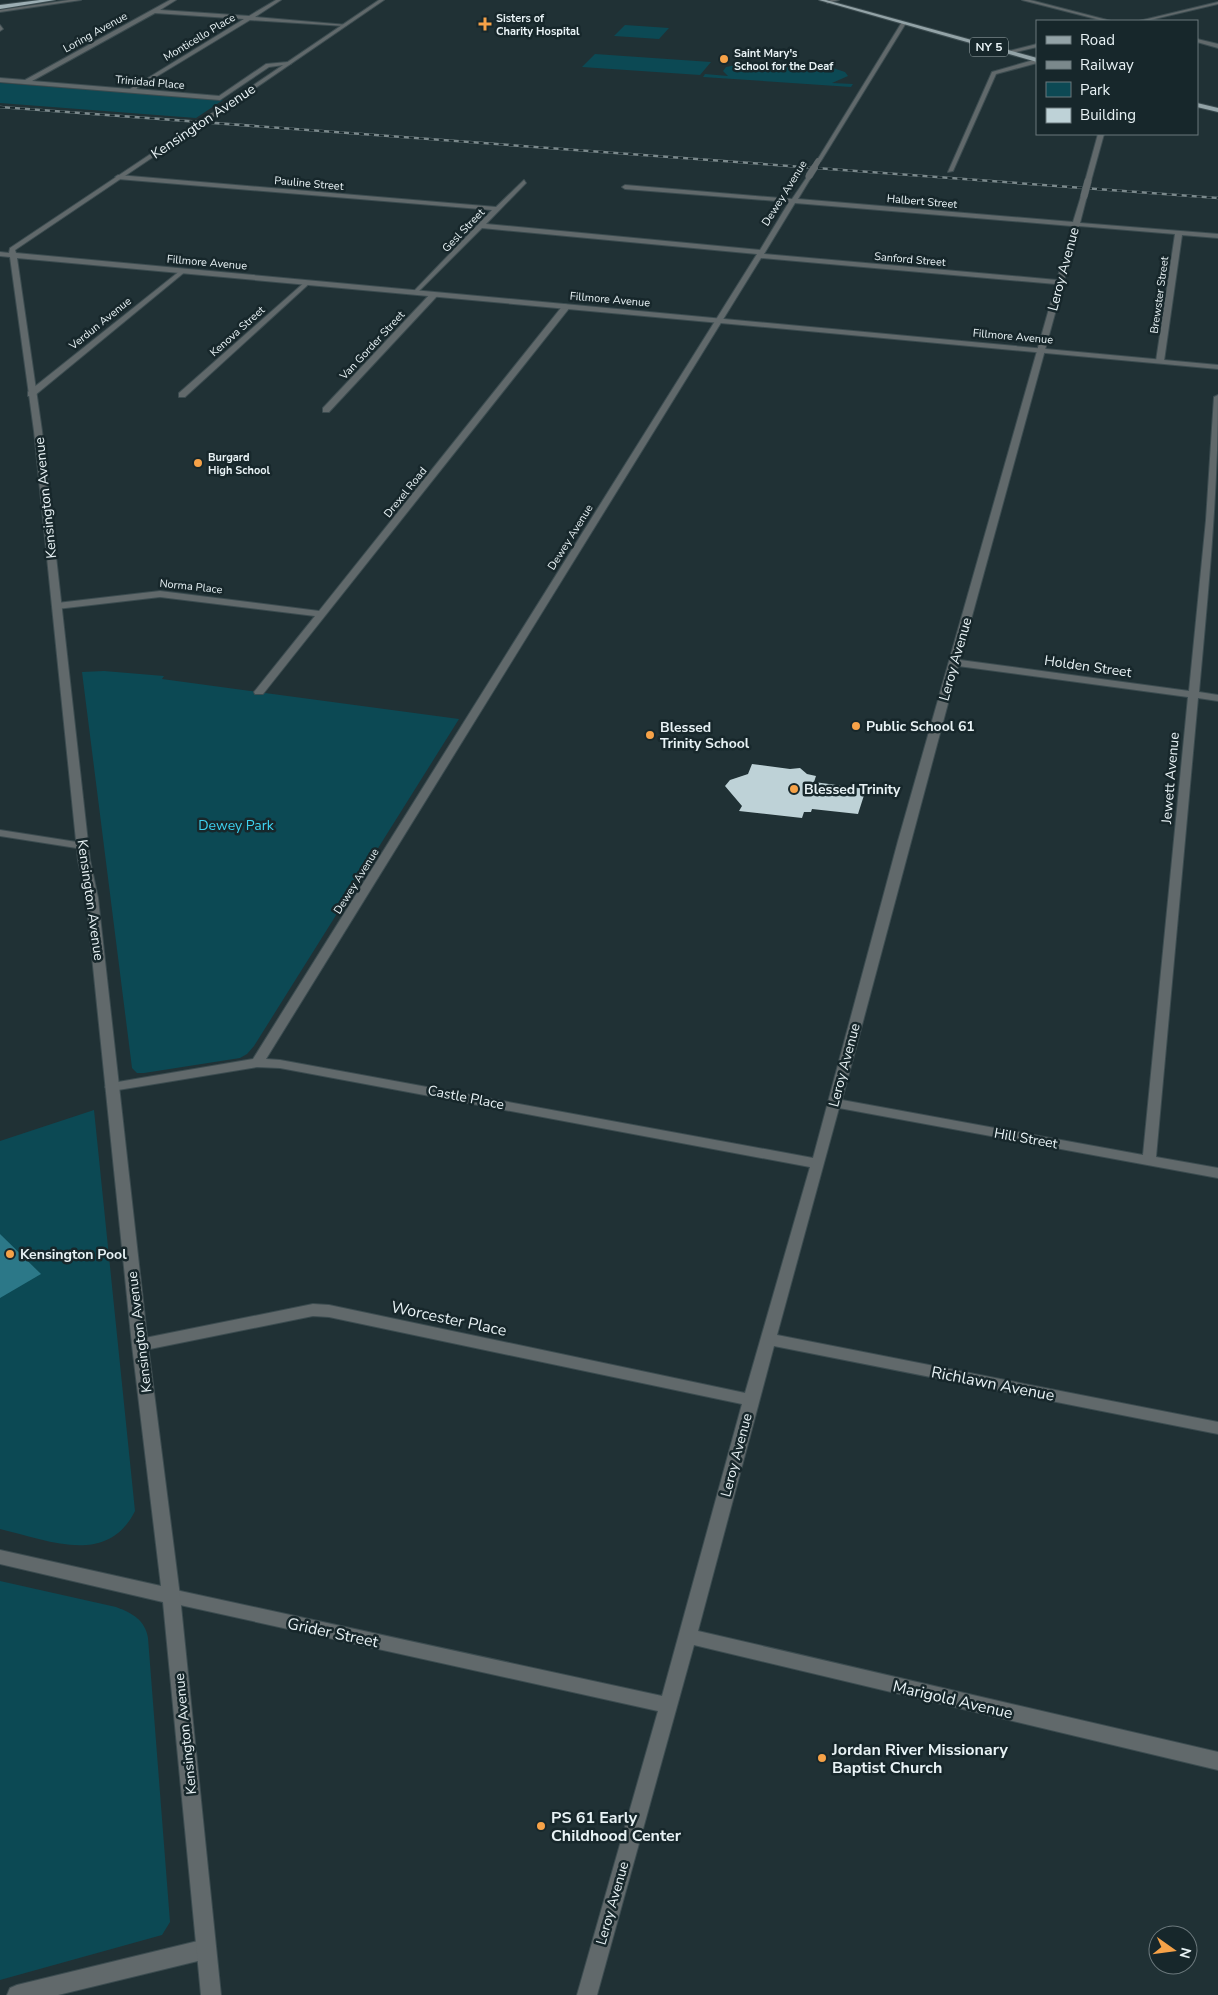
<svg xmlns="http://www.w3.org/2000/svg" width="1218" height="1995" viewBox="0 0 1218 1995" font-family="'Nunito Sans',sans-serif">
<rect width="100%" height="100%" fill="#203135"/>
<g fill="#0c4954">
<polygon points="625,25 669,28 659,39 614,36"/>
<polygon points="595,54 711,62 700,75 582,67"/>
<polygon points="752,62 830,67 845,72 848,76 832,83 853,84 851,87 703,77 705,74 728,76 723,71 726,67"/>
<polygon points="0,83 223,100 196,118 0,103"/>
<polygon points="104,671 164,676 162,679 459,719 254,1046 247,1054 240,1058 144,1073 137,1073 132,1068 82,672"/>
<path d="M 94,1110 L 135,1511 C 107,1567 48,1540 0,1529 L 0,1141 Z"/>
<path d="M 0,1581 L 116,1607 C 132,1613 145,1620 148,1638 L 170,1922 L 162,1935 L 0,1980 Z"/>
</g>
<polygon fill="#2c7888" points="0,1234 41,1274 0,1298"/>
<polygon fill="#bed2d7" points="752,764 790,769 800,768 807,774 816,776 814,782 866,789 858,814 812,809 811,812 804,812 802,818 739,811 742,806 725,786 730,780 748,774"/>
<g fill="none" stroke-linecap="round" stroke-linejoin="round">
<defs>
<g id="minor">
<polygon points="69,0 81,0 0,12 0,10"/>
<path d="M 170,0 L 176,0 L 160,10 L 249,16 L 276,0 L 281,0 L 255,17 L 347,25 L 345,26 L 250,20 L 136,89 L 219,96 L 266,64 L 288,62 L 291,64 L 269,67 L 220,100 L 0,82 L 0,78 L 25,80 ZM 155,13 L 244,19 L 130,89 L 32,81 Z"/>
<polygon points="831,0 839,0 828,3 826,2"/>
<polygon points="1022,0 1030,0 1111,21 1104,21"/>
<polygon points="1218,2 1218,4 1146,21 1139,21"/>
<polygon points="902,22 906,23 821,161 816,162"/>
<polygon points="0,25 3,29 0,31"/>
<polygon points="1197,39 1218,44 1218,48 1197,42"/>
<polygon points="1037,44 1037,47 1008,54 1005,52"/>
<polygon points="1037,59 1037,63 996,74 953,171 948,172 992,72"/>
<polygon points="1098,134 1104,134 1091,181 1088,183 1085,181"/>
<path d="M 809,174 L 812,176 L 798,199 L 1073,222 L 1081,196 L 1084,194 L 1087,196 L 1080,223 L 1218,234 L 1218,238 L 1182,235 L 1164,361 L 1160,363 L 1156,361 L 1175,234 L 1079,226 L 960,660 L 1189,691 L 1206,520 L 1214,397 L 1218,395 C 1218,494 1208,593 1199,692 L 1218,695 L 1218,701 L 1198,698 L 1156,1157 L 1218,1168 L 1218,1178 L 839,1108 L 777,1335 L 1218,1422 L 1218,1434 L 774,1346 L 698,1631 L 1218,1752 L 1218,1770 L 694,1645 L 597,1995 L 577,1995 L 658,1711 L 171,1603 L 165,1601 L 162,1596 L 165,1591 L 171,1589 L 662,1696 L 742,1404 L 329,1317 L 313,1316 L 140,1351 L 135,1349 L 132,1345 L 135,1341 L 140,1339 L 313,1304 L 329,1305 L 745,1393 L 810,1167 L 280,1068 L 257,1067 L 112,1091 L 105,1087 L 112,1083 L 253,1059 L 757,254 L 482,228 L 416,294 L 414,293 L 414,291 L 492,210 L 118,179 L 115,177 L 118,175 L 496,207 L 524,180 L 526,183 L 486,224 L 760,250 L 789,202 L 625,189 L 622,187 L 625,185 L 792,199 ZM 795,203 L 1072,226 L 1057,280 L 764,254 ZM 761,258 L 1056,284 L 898,841 L 813,1158 L 280,1060 L 266,1059 ZM 958,666 L 1188,697 L 1143,1155 L 842,1100 Z"/>
<polygon points="181,270 186,271 34,396 28,396 28,392"/>
<polygon points="306,281 311,282 185,397 179,397 179,393"/>
<polygon points="432,292 439,294 329,412 323,412 323,408"/>
<polygon points="564,304 571,306 263,694 255,694 254,692 315,616 160,597 57,609 52,606 57,603 160,591 319,611"/>
<polygon points="0,830 83,843 89,846 83,849 0,836"/>
<polygon points="206,1939 213,1942 216,1949 213,1956 206,1959 58,1995 7,1995 10,1988 17,1985"/>
</g>
<g id="tertiary">
<polygon points="379,0 384,0 213,117 208,116"/>
<polygon points="197,123 199,126 15,250 16,253 1218,365 1218,369 17,258 42,431 90,860 98,898 148,1345 180,1596 221,1995 201,1995 163,1602 0,1564 0,1550 161,1586 132,1345 86,898 78,860 34,431 10,257 0,256 0,252 9,253 10,248"/>
</g>
<g id="primary">
<polygon points="819,0 826,0 1037,58 1037,62"/>
<polygon points="1197,103 1218,108 1218,112 1197,107"/>
</g>
<polygon id="trunk" points="40,0 55,0 0,9 0,5"/>
</defs>
<use href="#minor" stroke="#3c4c50" stroke-width="2"/>
<use href="#tertiary" stroke="#3c4c50" stroke-width="2"/>
<use href="#primary" stroke="#3c4c50" stroke-width="2"/>
<use href="#trunk" stroke="#3c4c50" stroke-width="2"/>
<use href="#minor" fill="#61696b" fill-rule="evenodd"/>
<use href="#tertiary" fill="#61696b" fill-rule="evenodd"/>
<use href="#primary" fill="#93a3a7" fill-rule="evenodd"/>
<use href="#trunk" fill="#9caeb3" fill-rule="evenodd"/>
<defs>
<polyline id="rail" points="0,107 1218,198"/>
</defs>
<use href="#rail" stroke="#7b898c" stroke-width="2.5"/>
<use href="#rail" stroke="#17272b" stroke-width="2" stroke-dasharray="5" stroke-linecap="butt"/>
<defs>
<polyline id="minor-bridge-far1" points="813,169 818,161"/>
<g id="minor-bridge">
<polyline points="809,176 814,168"/>
<polyline points="1084,196 1088,181"/>
</g>
<polyline id="tertiary-bridge" points="197,125 211,116"/>
</defs>
<use href="#minor-bridge-far1" stroke="#3c4c50" stroke-width="6" stroke-linecap="butt"/>
<use href="#minor-bridge" stroke="#3c4c50" stroke-width="8" stroke-linecap="butt"/>
<use href="#tertiary-bridge" stroke="#3c4c50" stroke-width="6" stroke-linecap="butt"/>
<use href="#minor-bridge-far1" stroke="#61696b" stroke-width="5.5"/>
<use href="#minor-bridge" stroke="#61696b" stroke-width="7"/>
<use href="#tertiary-bridge" stroke="#61696b" stroke-width="5.5"/>
</g>
<g fill="#f6a248" stroke="#17272b" stroke-width="2">
<path d="M482.5 16.5h5v5h5v5h-5v5h-5v-5h-5v-5h5z"/>
<circle cx="724" cy="59" r="5"/>
<circle cx="198" cy="463" r="5"/>
<circle cx="856" cy="726" r="5"/>
<circle cx="650" cy="735" r="5"/>
<circle cx="794" cy="789" r="5"/>
<circle cx="10" cy="1254" r="5"/>
<circle cx="822" cy="1758" r="5"/>
<circle cx="541" cy="1826" r="5"/>
</g>
<g text-anchor="middle" stroke-width="5" stroke-linejoin="round" paint-order="stroke">
<g font-size="11" font-weight="bold" fill="#e8f2f5" stroke="#17272b" text-anchor="start">
<text x="496" y="22">Sisters of<tspan x="496" dy="13">Charity Hospital</tspan></text>
<text x="734" y="57">Saint Mary's<tspan x="734" dy="13">School for the Deaf</tspan></text>
<text x="208" y="461">Burgard<tspan x="208" dy="13">High School</tspan></text>
</g>
<g font-size="11" fill="#e8f2f5" stroke="#17272b">
<text transform="translate(95 32) rotate(-29)" y="4">Loring Avenue</text>
<text transform="translate(199 37) rotate(-31)" y="4">Monticello Place</text>
<text transform="translate(150 82) rotate(5)" y="4">Trinidad Place</text>
<text transform="translate(309 183) rotate(5)" y="4">Pauline Street</text>
<text transform="translate(784 193) rotate(-58)" y="4">Dewey Avenue</text>
<text transform="translate(922 201) rotate(5)" y="4">Halbert Street</text>
<text transform="translate(463 230) rotate(-46)" y="4">Gesl Street</text>
<text transform="translate(910 259) rotate(5)" y="4">Sanford Street</text>
<text transform="translate(207 262) rotate(5)" y="4">Fillmore Avenue</text>
<text transform="translate(1159 295) rotate(-82)" y="4">Brewster Street</text>
<text transform="translate(610 299) rotate(5)" y="4">Fillmore Avenue</text>
<text transform="translate(100 323) rotate(-39)" y="4">Verdun Avenue</text>
<text transform="translate(237 331) rotate(-42)" y="4">Kenova Street</text>
<text transform="translate(1013 336) rotate(5)" y="4">Fillmore Avenue</text>
<text transform="translate(372 345) rotate(-47)" y="4">Van Gorder Street</text>
<text transform="translate(405 492) rotate(-51)" y="4">Drexel Road</text>
<text transform="translate(570 537) rotate(-58)" y="4">Dewey Avenue</text>
<text transform="translate(191 586) rotate(6)" y="4">Norma Place</text>
<text transform="translate(356 881) rotate(-58)" y="4">Dewey Avenue</text>
</g>
<rect fill="#17272b" stroke="#a9b5b8" stroke-width="1" x="970" y="37.5" width="38" height="19" rx="4"/>
<g font-size="12" font-weight="bold" fill="#e8f2f5">
<text x="989" y="51">NY 5</text>
</g>
<g font-size="14" fill="#e8f2f5" stroke="#17272b">
<text transform="translate(203 121) rotate(-34)" y="5">Kensington Avenue</text>
<text transform="translate(1063 269) rotate(-75)" y="5">Leroy Avenue</text>
<text transform="translate(45 498) rotate(-96)" y="5">Kensington Avenue</text>
<text transform="translate(955 659) rotate(-74)" y="5">Leroy Avenue</text>
<text transform="translate(1088 666) rotate(8)" y="5">Holden Street</text>
<text transform="translate(1170 778) rotate(-85)" y="5">Jewett Avenue</text>
<text transform="translate(91 900) rotate(82)" y="5">Kensington Avenue</text>
<text transform="translate(844 1065) rotate(-75)" y="5">Leroy Avenue</text>
<text transform="translate(466 1097) rotate(11)" y="5">Castle Place</text>
<text transform="translate(1026 1138) rotate(10)" y="5">Hill Street</text>
<text transform="translate(139 1332) rotate(-97)" y="5">Kensington Avenue</text>
<text transform="translate(736 1455) rotate(-75)" y="5">Leroy Avenue</text>
<text transform="translate(185 1734) rotate(-96)" y="5">Kensington Avenue</text>
<text transform="translate(612 1903) rotate(-74)" y="5">Leroy Avenue</text>
</g>
<g font-size="14" font-weight="bold" fill="#e8f2f5" stroke="#17272b" text-anchor="start">
<text x="866" y="731">Public School 61</text>
<text x="660" y="732">Blessed<tspan x="660" dy="16">Trinity School</tspan></text>
<text x="804" y="794">Blessed Trinity</text>
<text x="20" y="1259">Kensington Pool</text>
</g>
<g font-size="14" fill="#3ed2f0" stroke="#17272b">
<text x="236" y="830">Dewey Park</text>
</g>
<g font-size="16" fill="#e8f2f5" stroke="#17272b">
<text transform="translate(449 1318) rotate(12)" y="6">Worcester Place</text>
<text transform="translate(993 1383) rotate(11)" y="6">Richlawn Avenue</text>
<text transform="translate(333 1632) rotate(12)" y="6">Grider Street</text>
<text transform="translate(953 1699) rotate(13)" y="6">Marigold Avenue</text>
</g>
<g font-size="16" font-weight="bold" fill="#e8f2f5" stroke="#17272b" text-anchor="start">
<text x="832" y="1755">Jordan River Missionary<tspan x="832" dy="18">Baptist Church</tspan></text>
<text x="551" y="1823">PS 61 Early<tspan x="551" dy="18">Childhood Center</tspan></text>
</g>
</g>
<rect x="1036" y="20" width="162" height="115" fill="#17272b" stroke="#6b787c"/>
<rect x="1046" y="36" width="25" height="8" fill="#93a3a7" stroke="#6b787c"/>
<text x="1080" y="45" font-size="15" fill="#e8f2f5">Road</text>
<rect x="1046" y="61" width="25" height="8" fill="#7b898c" stroke="#6b787c"/>
<text x="1080" y="70" font-size="15" fill="#e8f2f5">Railway</text>
<rect x="1046" y="82" width="25" height="15" fill="#0c4954" stroke="#6b787c"/>
<text x="1080" y="95" font-size="15" fill="#e8f2f5">Park</text>
<rect x="1046" y="108" width="25" height="15" fill="#bed2d7" stroke="#6b787c"/>
<text x="1080" y="120" font-size="15" fill="#e8f2f5">Building</text>
<g transform="translate(1173 1950) rotate(104)"><circle r="24" fill="#17272b" stroke="#6b787c"/>
<path d="M0-4L9 19L0 12L-9 19Z" fill="#f6a248"/>
<text y="-8" font-size="14" font-weight="bold" text-anchor="middle" fill="#e8f2f5">N</text>
</g>
</svg>
